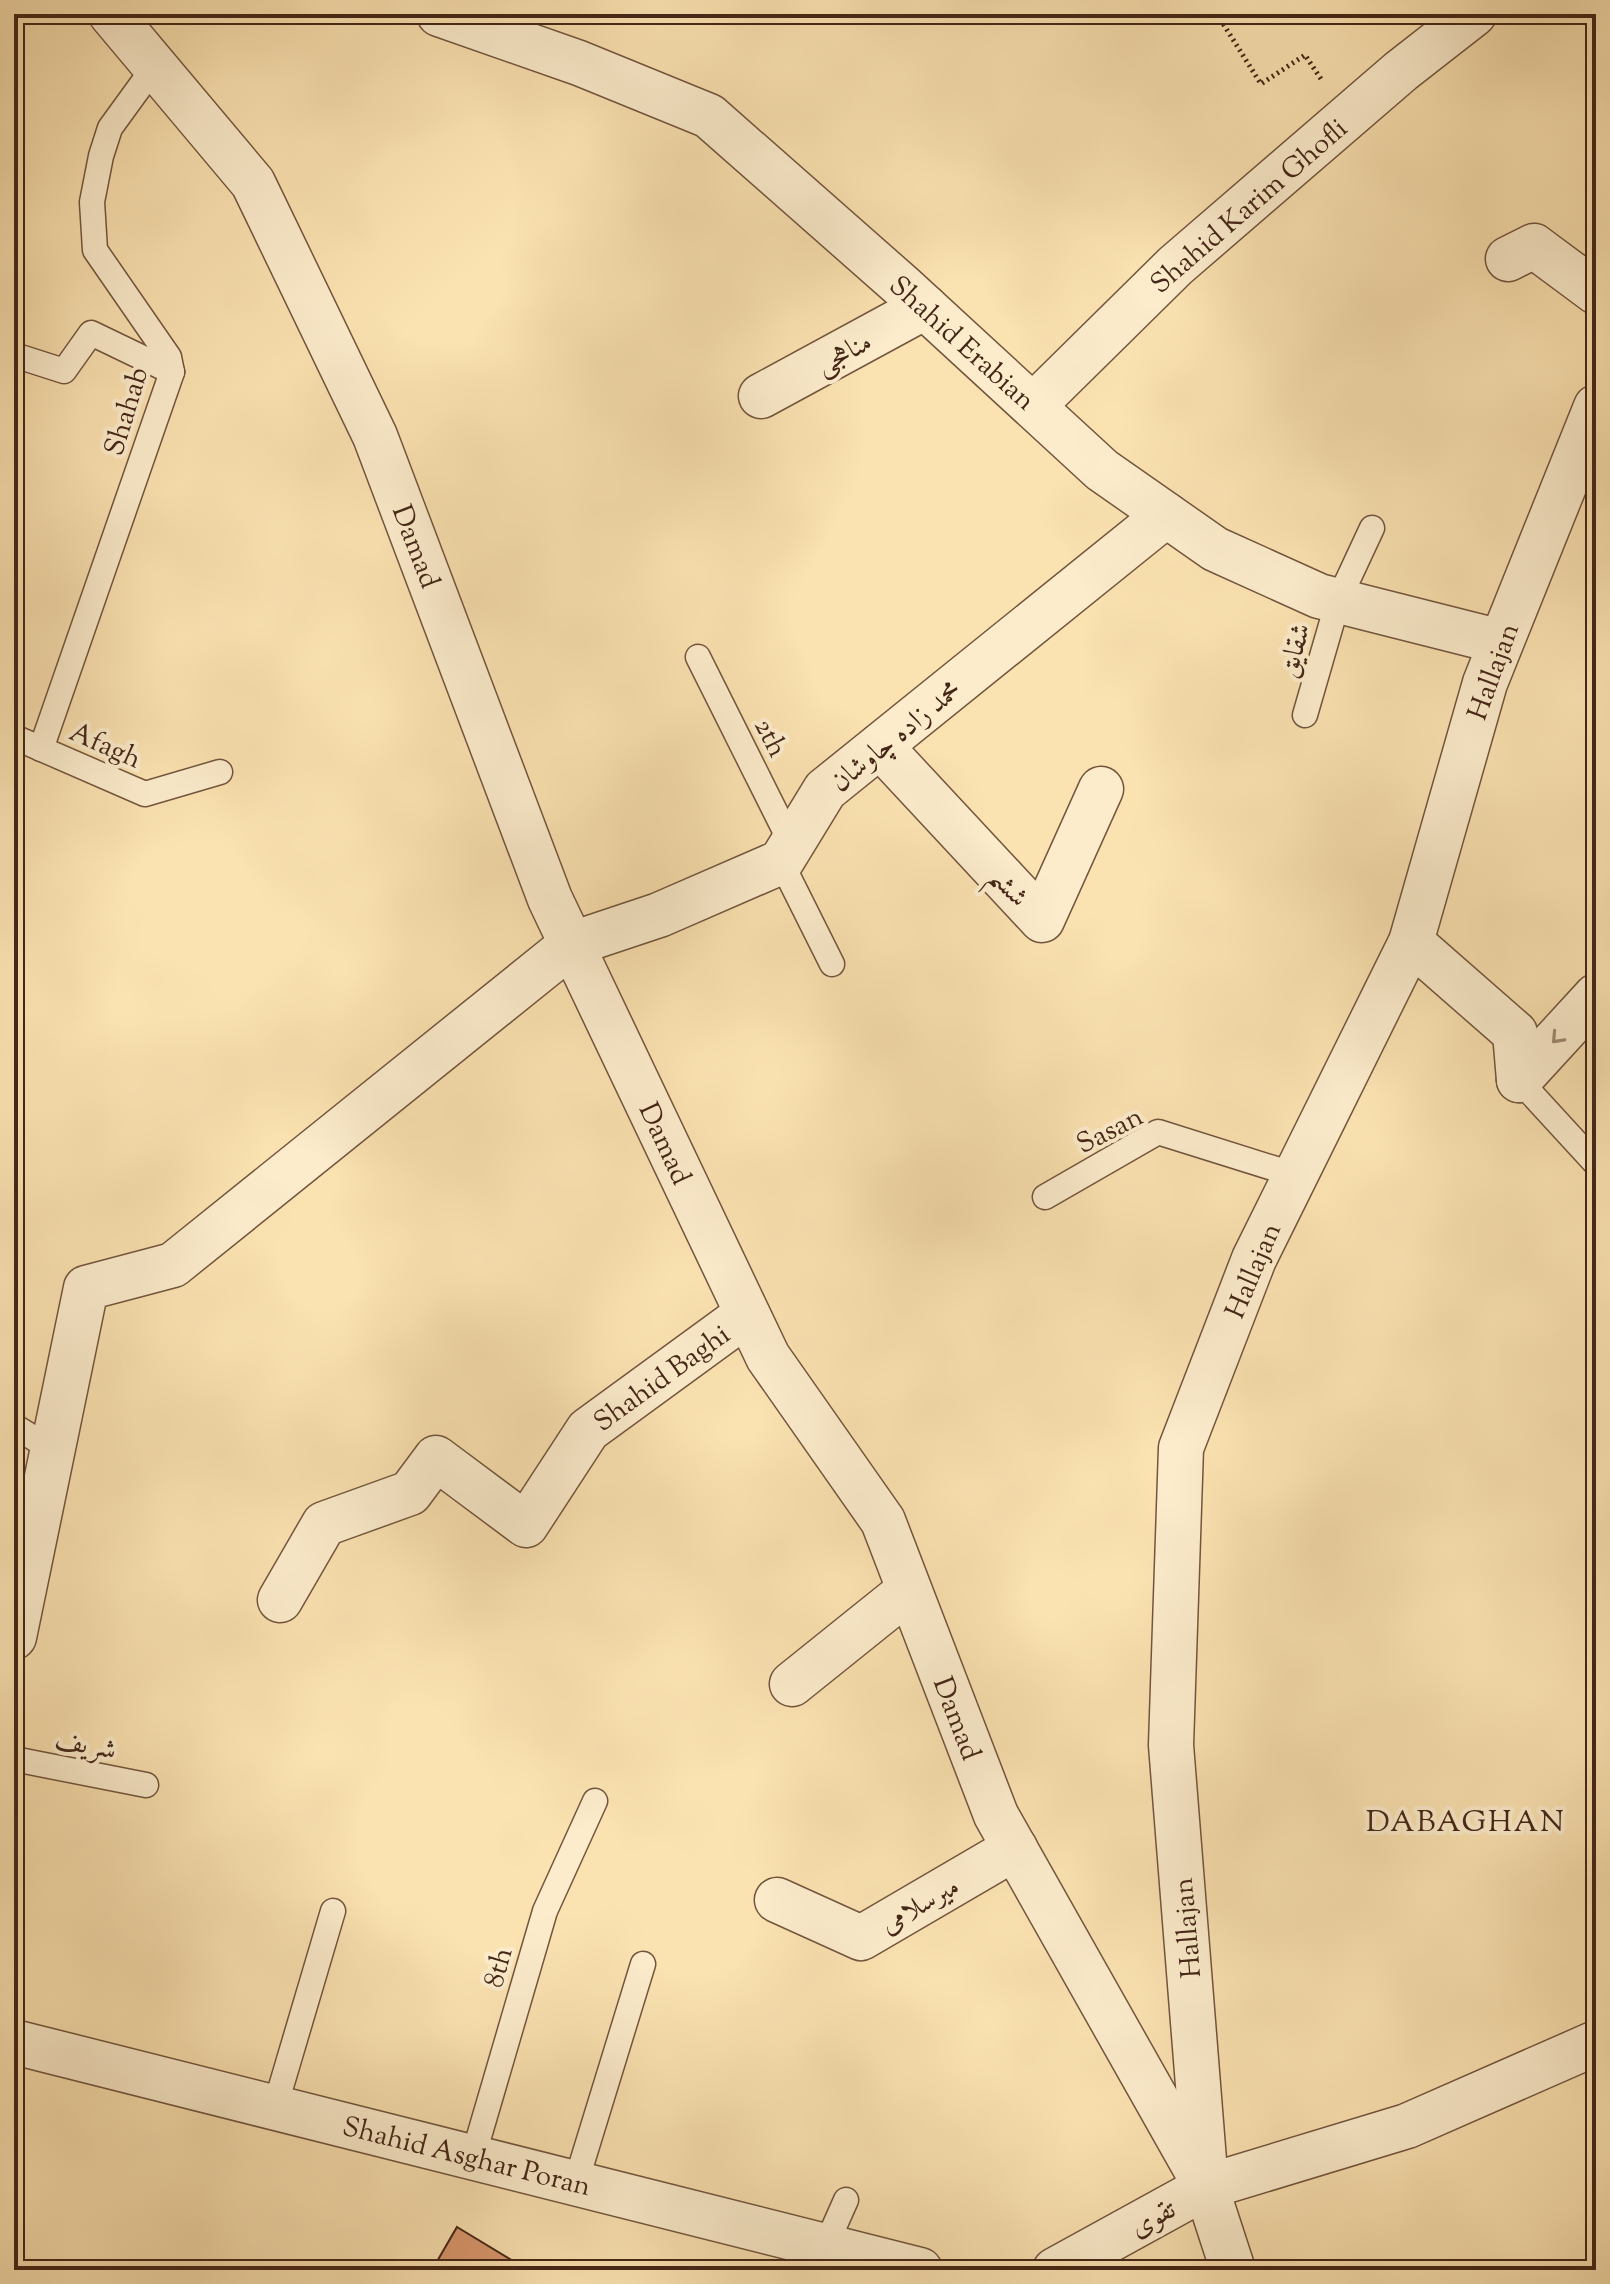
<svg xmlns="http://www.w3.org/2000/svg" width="1610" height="2284" viewBox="0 0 1610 2284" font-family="'Sorts Mill Goudy',Amiri,serif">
<rect width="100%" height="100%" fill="#fbe2b1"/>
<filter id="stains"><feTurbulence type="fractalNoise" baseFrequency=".0025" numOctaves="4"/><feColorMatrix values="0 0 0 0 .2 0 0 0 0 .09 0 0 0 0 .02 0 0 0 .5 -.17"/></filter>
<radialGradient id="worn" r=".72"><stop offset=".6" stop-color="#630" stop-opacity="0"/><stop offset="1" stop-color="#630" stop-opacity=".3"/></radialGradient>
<polygon fill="#da976e" stroke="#442617" stroke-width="2" points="457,2227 528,2270 432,2270"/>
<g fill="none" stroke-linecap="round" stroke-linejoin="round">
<defs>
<g id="lane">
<polyline points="14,355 64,371 91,333 172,372"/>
<polyline points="698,657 792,845"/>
<polyline points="1305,715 1338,601 1372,528"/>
<polyline points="14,737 145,794 220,772"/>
<polyline points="41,749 172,372 169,357 95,250 92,202 101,156 110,128 155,66"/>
<polyline points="781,862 832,964"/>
<polyline points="1519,1080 1596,1164"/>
<polyline points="1045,1197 1158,1132 1295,1175"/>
<polyline points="14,1426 53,1450"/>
<polyline points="14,1759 146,1785"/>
<polyline points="275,2107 333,1911"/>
<polyline points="473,2157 545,1911 595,1801"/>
<polyline points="576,2182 643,1964"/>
<polyline points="826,2245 846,2200"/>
</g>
<g id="street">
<polyline points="111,14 253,183 375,436 550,899 768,1357 883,1521 996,1815 1206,2187 1233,2270"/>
<polyline points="439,14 579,63 709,116 902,286 1102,470 1215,549 1319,596 1501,642"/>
<polyline points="1508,259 1534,246 1596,292"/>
<polyline points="761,396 925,307"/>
<polyline points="1033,406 1175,266 1401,71 1474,14"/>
<polyline points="880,746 1042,920 1101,789"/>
<polyline points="1411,942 1515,1033 1519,1080"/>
<polyline points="1519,1080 1596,996"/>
<polyline points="280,1600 324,1524 410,1493 436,1458 526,1525 588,1430 747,1314"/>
<polyline points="14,1637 86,1288 173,1265 572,944 659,915 781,862 825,790 1166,515"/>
<polyline points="792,1684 909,1590"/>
<polyline points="777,1900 861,1938 1015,1848"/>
<polyline points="14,2042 920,2270"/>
<polyline points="1205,2173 1171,1745 1181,1448 1254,1259 1411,942 1485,683 1596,407"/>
<polyline points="1055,2270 1206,2187 1407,2126 1596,2043"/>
</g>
</defs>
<use href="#lane" stroke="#72553e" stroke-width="27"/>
<use href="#street" stroke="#72553e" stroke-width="47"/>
<polyline stroke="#442617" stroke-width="5" stroke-dasharray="2 4" stroke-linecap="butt" points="1217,14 1261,84 1305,55 1323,82"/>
<use href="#lane" stroke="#fceccc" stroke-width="24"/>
<use href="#street" stroke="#fceccc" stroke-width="44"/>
</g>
<defs><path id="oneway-chevron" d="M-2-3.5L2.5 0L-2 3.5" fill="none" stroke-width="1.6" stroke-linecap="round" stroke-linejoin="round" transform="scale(2)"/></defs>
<use stroke="#a08972" href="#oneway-chevron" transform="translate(1557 1038) rotate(133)"/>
<g text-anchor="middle" stroke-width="8" stroke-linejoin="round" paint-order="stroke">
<g font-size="28" fill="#442617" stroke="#fceccc">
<text transform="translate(1248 205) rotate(-41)" y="10">Shahid Karim Ghofli</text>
<text transform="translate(963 342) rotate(42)" y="10">Shahid Erabian</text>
<text transform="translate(843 352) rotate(-28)" y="10">مناهجی</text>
<text transform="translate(125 411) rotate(-73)" y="10">Shahab</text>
<text transform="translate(417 546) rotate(69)" y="10">Damad</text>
<text transform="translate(1293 650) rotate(-74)" y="10">شقایق</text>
<text transform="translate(1492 671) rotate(-70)" y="10">Hallajan</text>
<text transform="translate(895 735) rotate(-39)" y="10">محمد زاده چاوشان</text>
<text transform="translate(772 737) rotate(63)" y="10">2th</text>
<text transform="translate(106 744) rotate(24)" y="10">Afagh</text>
<text transform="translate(1010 886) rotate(47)" y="10">ششم</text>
<text transform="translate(1109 1129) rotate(-27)" y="10">Sasan</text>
<text transform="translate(666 1143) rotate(65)" y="10">Damad</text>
<text transform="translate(1252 1270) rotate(-67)" y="10">Hallajan</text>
<text transform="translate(661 1377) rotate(-36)" y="10">Shahid Baghi</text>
<text transform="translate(958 1718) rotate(69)" y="10">Damad</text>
<text transform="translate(86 1743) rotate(11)" y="10">شریف</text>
<text transform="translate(919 1904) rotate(-30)" y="10">میرسلامی</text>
<text transform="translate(1186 1928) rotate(-95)" y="10">Hallajan</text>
<text transform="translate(497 1967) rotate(-74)" y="10">8th</text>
<text transform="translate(467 2155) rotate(14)" y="10">Shahid Asghar Poran</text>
<text transform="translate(1152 2217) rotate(-29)" y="10">تقوی</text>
</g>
<g font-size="30" letter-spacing="2" fill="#442617" stroke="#fceccc">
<text x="1466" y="1831">DABAGHAN</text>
</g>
</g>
<rect width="1610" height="2284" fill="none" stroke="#fbe2b1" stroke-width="48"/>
<rect x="16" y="16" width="1578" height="2252" fill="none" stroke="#442617" stroke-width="4"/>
<rect x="24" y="24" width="1562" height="2236" fill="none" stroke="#442617" stroke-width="2"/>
<rect width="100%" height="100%" filter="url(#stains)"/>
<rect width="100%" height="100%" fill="url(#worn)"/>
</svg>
